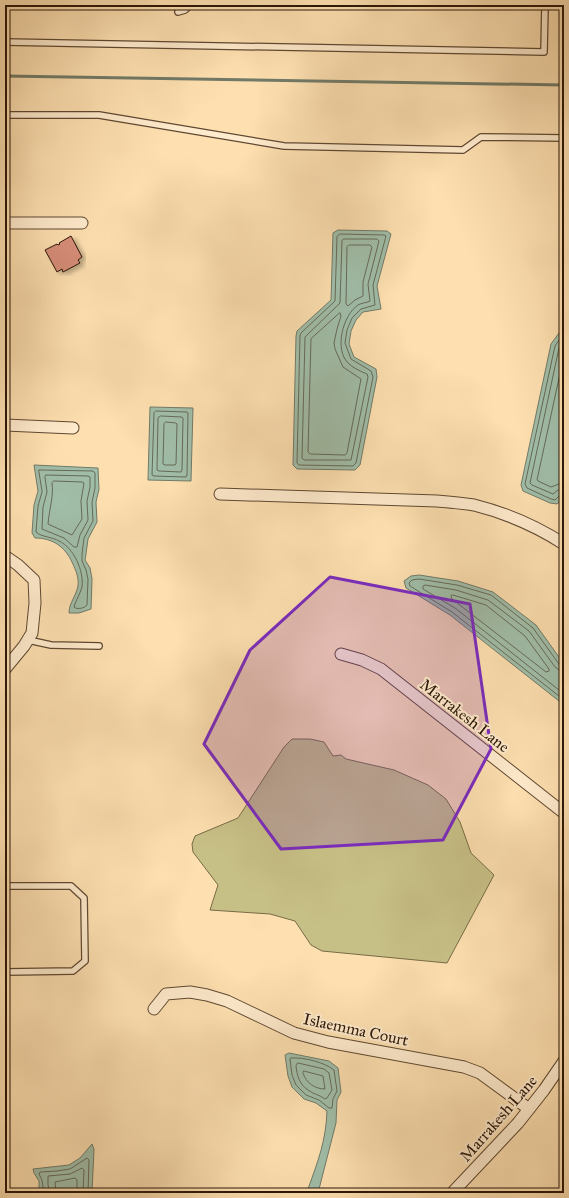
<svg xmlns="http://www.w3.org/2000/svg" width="569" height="1198" viewBox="0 0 569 1198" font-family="'IM FELL Great Primer',serif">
<defs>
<filter id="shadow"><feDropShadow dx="4" dy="2.5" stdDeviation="2" flood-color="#0004"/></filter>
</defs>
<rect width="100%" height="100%" fill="#fddfb0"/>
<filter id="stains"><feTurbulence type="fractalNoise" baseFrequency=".005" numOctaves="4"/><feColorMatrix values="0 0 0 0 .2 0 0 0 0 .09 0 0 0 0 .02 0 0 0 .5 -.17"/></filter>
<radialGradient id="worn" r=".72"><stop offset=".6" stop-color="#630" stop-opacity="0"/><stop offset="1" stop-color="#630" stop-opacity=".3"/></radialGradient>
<polygon fill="#c7c086" stroke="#786b46" points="292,739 310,739 324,742 333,756 341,755 346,759 394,770 428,785 446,799 460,822 471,853 494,875 447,963 322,951 311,945 295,921 270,914 210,910 218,885 193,852 192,844 195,836 238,818 284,747"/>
<g fill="#a0bda8" stroke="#717a68">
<polygon points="338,230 387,231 391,234 377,286 381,309 363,312 356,320 351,331 349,344 354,357 376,369 377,377 360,465 355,470 297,469 293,465 296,336 297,331 331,300 333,233"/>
<polygon points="564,326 564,497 557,504 550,503 523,491 521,485 551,344"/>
<polygon points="150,407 193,408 191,481 148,480"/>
<path d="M 34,465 L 98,468 L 99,489 L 96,502 L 97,522 L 88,539 L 86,554 L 85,560 L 90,568 L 92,579 L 91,609 L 79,613 L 69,613 C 69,603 76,596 78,586 C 79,577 76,571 72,562 C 65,547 53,538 35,538 L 32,533 L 34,505 L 38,491 Z"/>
<polygon points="419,575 458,581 493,592 536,625 564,664 564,705 450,615 406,588 404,581 411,576"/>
<path d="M 289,1053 L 329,1061 L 338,1068 L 341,1092 L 337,1100 L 336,1123 L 318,1193 L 299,1193 L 308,1189 C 318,1161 326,1141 327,1111 L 316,1103 L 304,1099 L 292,1087 L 288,1076 L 285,1055 Z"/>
<polygon points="92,1144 94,1149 92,1193 45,1193 39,1191 39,1181 34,1173 33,1169 69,1165 80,1158"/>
</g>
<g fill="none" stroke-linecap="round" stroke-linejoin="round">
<g stroke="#656a58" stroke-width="1">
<polygon points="340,234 384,235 386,236 373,285 375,305 361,309 352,318 347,330 345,343 351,359 371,371 373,377 356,463 353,466 299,465 297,463 300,336 301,333 335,301 337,237"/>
<path d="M 344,239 L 377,239 L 379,241 L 368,284 L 370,301 C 366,303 361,303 358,305 C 343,315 334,349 348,363 C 353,368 360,371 367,374 L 368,377 L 351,460 L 304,460 L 302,458 L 305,337 L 340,303 L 342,241 Z"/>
<polygon points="349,245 370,245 372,247 363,282 363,296 355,300 348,306 346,304 347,247"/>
<polygon points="340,313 341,316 337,329 334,343 335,349 343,367 361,379 347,453 345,455 310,454 308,452 311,339"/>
<polyline points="564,333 555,346 525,484 527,488 551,499 555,500 560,495 564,494"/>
<polyline points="564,341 559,348 530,483 532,485 553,494 558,490 564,489"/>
<polyline points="564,355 537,480 538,481 551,487 559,484 564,483"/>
<polygon points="156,411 187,412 188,413 187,475 186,477 154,476 152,475 154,413"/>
<polygon points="161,416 182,417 183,418 182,470 181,472 159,471 157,470 158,418"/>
<polygon points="166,422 176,423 177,424 176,464 175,465 165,465 163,464 164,424"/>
<path d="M 39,470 L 93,471 L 95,473 L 95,488 L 92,502 L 93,521 L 84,538 L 82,554 L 82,561 L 86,570 L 88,579 L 87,605 C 85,608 77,610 74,607 C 76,600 80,594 82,587 C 84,571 74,548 59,541 C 53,537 41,537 36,532 L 38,506 L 42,492 Z"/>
<polygon points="46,475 88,476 90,477 90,487 87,501 88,520 80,535 77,547 74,547 64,538 42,529 43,507 47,492 45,477"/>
<path d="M 54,481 L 82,482 L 84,483 L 81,501 L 82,519 L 72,535 L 48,524 C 49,510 54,496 52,483 Z"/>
<polygon points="453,595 486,605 525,636 549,669 549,671 546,672 452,599 451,596"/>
<polyline points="564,666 559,664 533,628 491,595 457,585 419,579 412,580 409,583 410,586 452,612 564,700"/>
<polyline points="564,671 559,670 555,667 529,631 488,600 456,590 425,585 423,586 423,589 455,608 564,694"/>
<path d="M 291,1058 C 303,1057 324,1062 334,1070 L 337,1091 L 333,1099 L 332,1108 L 329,1108 L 319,1100 L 306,1095 L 296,1085 L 292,1075 L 290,1059 Z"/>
<path d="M 298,1063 L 324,1069 L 329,1073 L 332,1090 L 327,1098 L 325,1099 C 320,1095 313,1094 308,1090 C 299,1084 297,1075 296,1066 Z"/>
<path d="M 304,1071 L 323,1076 L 325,1089 C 315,1089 306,1083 303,1073 Z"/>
<polyline points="45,1193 43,1187 42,1180 39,1174 40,1172 57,1171 70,1169 87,1158 89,1160 88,1193"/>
<polyline points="50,1193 48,1185 48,1176 70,1174 82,1168 84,1170 83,1193"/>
<polyline points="56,1193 55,1182 75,1178 77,1180 77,1193"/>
</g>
<polyline stroke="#717a68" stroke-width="3" points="5,76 564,85"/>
</g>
<polygon fill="#d78e7a" stroke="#2a1607" filter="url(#shadow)" points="71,236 82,257 78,260 80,263 63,272 62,269 57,272 45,250 57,244 58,245 60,244 59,243"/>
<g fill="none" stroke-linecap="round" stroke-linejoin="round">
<defs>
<g id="service">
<polyline points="178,12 185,10 190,5"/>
<polyline points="5,42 544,52 545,5"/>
<polyline points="5,115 99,115 284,146 463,150 481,137 564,138"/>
<polyline points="5,180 5,182"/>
<polyline points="28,640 51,645 99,646"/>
<polyline points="5,886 71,886 84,898 85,961 73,971 5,972"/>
</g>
<g id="minor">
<polyline points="5,223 82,223"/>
<polyline points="5,425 73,428"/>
<path d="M 220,494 L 437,501 C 449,502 462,503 474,505 C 506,513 536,526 564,544"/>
<polyline points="5,556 18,565 34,580 35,603 32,633 24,646 5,669"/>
<polyline points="341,654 362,660 381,669 564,813"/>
<polyline points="154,1009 166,994 190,992 207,995 227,1001 294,1033 328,1042 464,1067 480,1073 529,1109"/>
<polyline points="452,1193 518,1123 544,1090 564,1061"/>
</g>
</defs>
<use href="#service" stroke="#5f4831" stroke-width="8"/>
<use href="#minor" stroke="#5f4831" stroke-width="13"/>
<use href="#service" stroke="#feeacc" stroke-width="5.5"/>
<use href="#minor" stroke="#feeacc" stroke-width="11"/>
</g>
<path fill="#7b2cbf" fill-opacity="0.2" stroke="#7b2cbf" stroke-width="3" stroke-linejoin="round" d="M 330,577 L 470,604 L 491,749 L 443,840 L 281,849 L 204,744 L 250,650 Z"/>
<g text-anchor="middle" stroke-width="4" stroke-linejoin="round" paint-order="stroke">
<g font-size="16" fill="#2a1607" stroke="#feeacc">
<text transform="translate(465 715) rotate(38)" y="6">Marrakesh Lane</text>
<text transform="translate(356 1029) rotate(12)" y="6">Islaemma Court</text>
<text transform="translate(498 1118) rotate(-49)" y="6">Marrakesh Lane</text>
</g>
</g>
<rect width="569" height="1198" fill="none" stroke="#fddfb0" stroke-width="20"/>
<rect x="6" y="6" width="557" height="1186" fill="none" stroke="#2a1607" stroke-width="2"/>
<rect x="10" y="10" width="549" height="1178" fill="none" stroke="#2a1607"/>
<rect width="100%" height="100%" filter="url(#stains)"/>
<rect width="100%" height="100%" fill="url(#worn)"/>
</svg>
